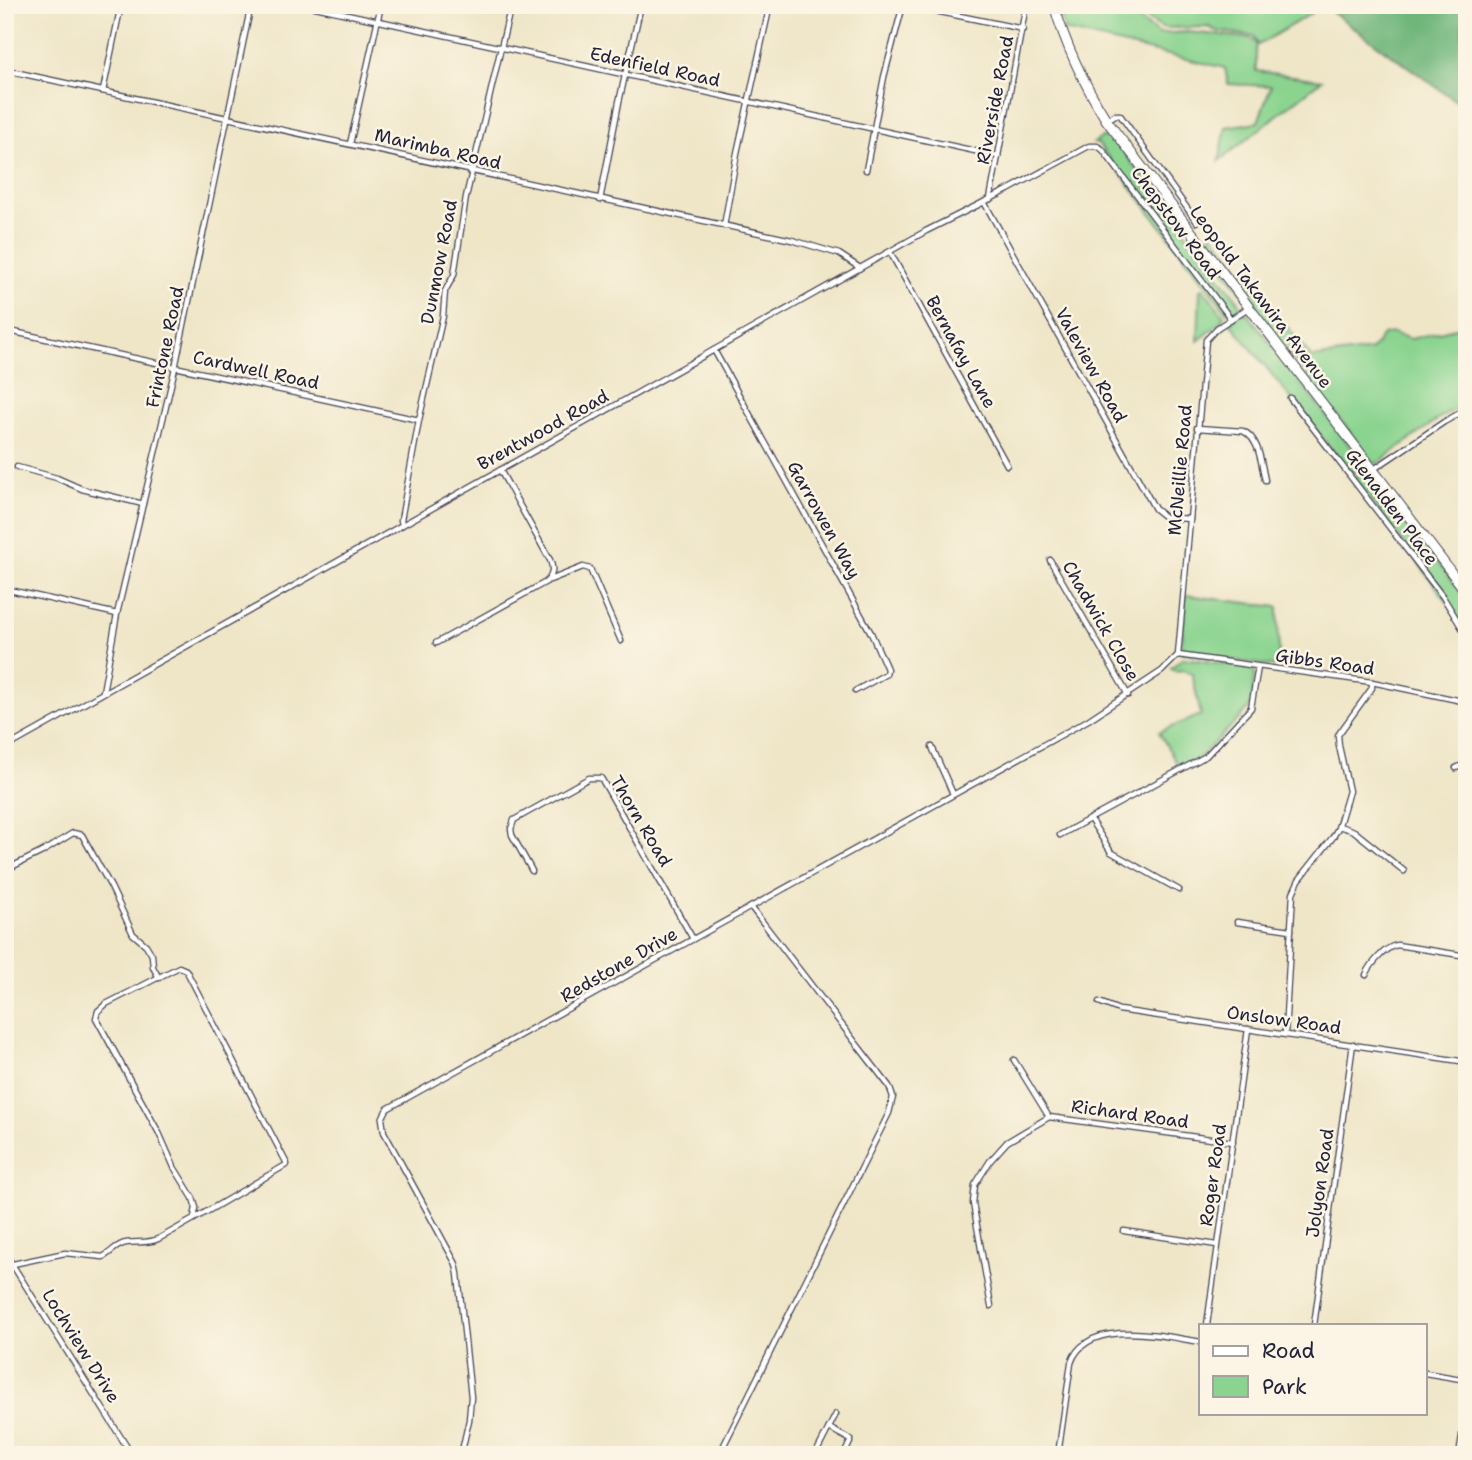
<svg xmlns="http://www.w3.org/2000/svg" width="1472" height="1460" viewBox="0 0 1472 1460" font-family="'Shantell Sans',sans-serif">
<rect width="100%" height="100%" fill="#fcf5e5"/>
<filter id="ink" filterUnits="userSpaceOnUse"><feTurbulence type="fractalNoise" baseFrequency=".0143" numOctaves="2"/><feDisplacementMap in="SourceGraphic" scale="14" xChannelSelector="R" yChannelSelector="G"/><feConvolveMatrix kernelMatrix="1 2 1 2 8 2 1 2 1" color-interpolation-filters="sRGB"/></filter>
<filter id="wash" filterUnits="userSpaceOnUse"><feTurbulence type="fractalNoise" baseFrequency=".00686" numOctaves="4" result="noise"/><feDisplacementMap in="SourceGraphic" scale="28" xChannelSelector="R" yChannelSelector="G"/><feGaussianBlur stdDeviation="1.57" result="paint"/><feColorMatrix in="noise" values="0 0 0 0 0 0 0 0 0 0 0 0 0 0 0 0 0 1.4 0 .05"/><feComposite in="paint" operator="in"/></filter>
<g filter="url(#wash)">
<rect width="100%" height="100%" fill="#efe6c8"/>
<g fill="#8bd490" stroke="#567b66" stroke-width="2">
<polygon points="1057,5 1127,5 1141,21 1159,34 1187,32 1250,38 1256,43 1256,71 1322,80 1219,161 1226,127 1258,122 1271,86 1228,84 1225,68 1065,31"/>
<polygon points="1136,5 1168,5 1198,9 1224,5 1316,5 1320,8 1258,45 1254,36 1217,31 1209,27 1162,28 1149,20"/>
<polygon points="1103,137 1108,137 1118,145 1239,302 1240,308 1236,313 1227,312 1098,144 1094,143"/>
<polygon points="1212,233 1312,358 1372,350 1383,335 1392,333 1411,339 1463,326 1467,323 1467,403 1441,417 1378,463 1374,463 1205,246"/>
<polygon points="1203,288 1224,316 1220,323 1198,341 1200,290"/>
<polygon points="1243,313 1248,314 1362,462 1361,467 1354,472 1349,471 1230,322"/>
<polygon points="1365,468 1459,589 1467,603 1467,633 1444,597 1355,479 1356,475"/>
<polygon points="1186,595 1278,607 1279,663 1277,667 1181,652"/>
<polygon points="1183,658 1254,668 1255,672 1251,704 1247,711 1199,758 1180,769 1159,732 1201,715 1192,674 1183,670 1175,671 1171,668"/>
</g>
<polygon fill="#70b67a" stroke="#496c5a" stroke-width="2" points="1322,5 1467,5 1467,9 1464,11 1462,37 1467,42 1467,109"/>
</g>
<g filter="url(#ink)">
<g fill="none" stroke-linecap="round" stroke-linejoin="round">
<defs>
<g id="street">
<polyline points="306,5 998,156"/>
<polyline points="906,5 1023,29"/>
<polyline points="5,70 792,240 839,254 860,268"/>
<polyline points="103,91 121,5"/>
<polyline points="1107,120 1115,115 1120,115 1197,222"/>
<polyline points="350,144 381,5"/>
<polyline points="866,170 884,77 903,5"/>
<polyline points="990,199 1026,5"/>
<polyline points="600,200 619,102 641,5"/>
<polyline points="984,202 1155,509 1165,517 1190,519"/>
<polyline points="724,226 737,153 770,5"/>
<polyline points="890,252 1007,465"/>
<polyline points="5,330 419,420"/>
<polyline points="714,350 871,633 887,669 886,674 855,691"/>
<polyline points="1290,398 1443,597 1467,636"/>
<path d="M 1197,428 L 1243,431 C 1260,439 1261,464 1265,480"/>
<polyline points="17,467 57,478 82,489 143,504"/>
<polyline points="1374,469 1444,422 1467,409"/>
<polyline points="402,525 401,520 419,420 443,316 445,291 454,275 466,197 511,5"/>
<polyline points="1050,560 1128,695"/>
<polyline points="550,580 583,567 590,569 621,641"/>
<polyline points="5,589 117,614"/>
<path d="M 436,643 L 546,582 C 553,576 554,569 550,560 L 500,470"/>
<polyline points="1178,655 1206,340 1217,328 1248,308"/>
<polyline points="1178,655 1372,682 1467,702"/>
<polyline points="103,692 117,614 175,368 251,5"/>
<polyline points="932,747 953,794"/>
<polyline points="5,748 926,231 1008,190 1089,146 1097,146 1102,149 1231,319"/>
<polyline points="1456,768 1467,763"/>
<polyline points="1090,819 1111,852 1179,890"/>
<polyline points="1339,826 1354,831 1404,871"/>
<polyline points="1060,835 1206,756 1251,708 1258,667"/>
<polyline points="5,870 42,852 73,833 82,835 111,887 133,934 146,945 152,955 153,967 159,978"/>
<polyline points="532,871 512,835 511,829 514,820 589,778 601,778 693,939"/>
<polyline points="1237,922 1291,930"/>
<path d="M 1366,975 C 1371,964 1385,947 1397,945 L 1467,956"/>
<polyline points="1099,1002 1119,1010 1467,1062"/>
<polyline points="1285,1034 1293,893 1299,880 1333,837 1338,828 1349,791 1339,746 1338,735 1372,688 1372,682"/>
<polyline points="1014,1060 1049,1117 1233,1142"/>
<polyline points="1124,1231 1217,1245"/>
<polyline points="5,1253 132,1455"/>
<path d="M 13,1264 L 65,1253 L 103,1257 C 111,1253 117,1244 126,1243 C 137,1241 147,1244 158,1239 C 201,1216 243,1190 286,1165 L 287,1164 L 186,970 L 179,967 L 106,1004 L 98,1011 L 96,1018 L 159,1133 L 174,1167 L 193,1198 L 196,1208 L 194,1218"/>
<polyline points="991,1306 973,1203 975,1185 990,1161 1007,1142 1049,1117"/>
<polyline points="1207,1325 1248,1029"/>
<polyline points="1314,1325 1353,1044"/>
<polyline points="1425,1373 1467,1380"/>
<polyline points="829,1428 851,1440 844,1455"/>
<polyline points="461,1455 469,1420 471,1397 458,1274 456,1264 384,1132 382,1119 387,1109 1088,720 1162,671 1178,655"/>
<polyline points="719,1455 889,1113 893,1097 889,1086 751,907"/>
<polyline points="815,1455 836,1414"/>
<path d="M 1058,1455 L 1071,1363 C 1087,1316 1166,1337 1201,1342"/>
<polyline points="1459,1455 1467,1404"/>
</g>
<path id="highway" d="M 1054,5 C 1066,47 1084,84 1107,121 L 1467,593"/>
</defs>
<use href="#street" stroke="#413f50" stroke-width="7"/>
<use href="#highway" stroke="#413f50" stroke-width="11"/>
<use href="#street" stroke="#fff" stroke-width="4.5"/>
<use href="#highway" stroke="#fff" stroke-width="9"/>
</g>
</g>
<g text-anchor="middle" stroke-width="5" stroke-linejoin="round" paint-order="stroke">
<g font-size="18" fill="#22223b" stroke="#fcf5e5">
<text transform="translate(655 67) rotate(12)" y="6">Edenfield Road</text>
<text transform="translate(995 100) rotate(-79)" y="6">Riverside Road</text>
<text transform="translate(438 149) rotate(13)" y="6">Marimba Road</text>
<text transform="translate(1176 223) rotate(53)" y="6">Chepstow Road</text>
<text transform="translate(439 262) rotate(-79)" y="6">Dunmow Road</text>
<text transform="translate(1261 297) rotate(53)" y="6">Leopold Takawira Avenue</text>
<text transform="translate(165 347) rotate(-78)" y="6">Frintone Road</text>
<text transform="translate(961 352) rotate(61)" y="6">Bernafay Lane</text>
<text transform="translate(1091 365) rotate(61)" y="6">Valeview Road</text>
<text transform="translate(256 370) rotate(12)" y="6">Cardwell Road</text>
<text transform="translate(543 430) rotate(-29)" y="6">Brentwood Road</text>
<text transform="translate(1180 470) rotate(-85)" y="6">McNeillie Road</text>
<text transform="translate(1392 507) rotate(53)" y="6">Glenalden Place</text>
<text transform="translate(824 520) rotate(61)" y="6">Garrowen Way</text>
<text transform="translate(1101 621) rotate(60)" y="6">Chadwick Close</text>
<text transform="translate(1325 662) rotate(8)" y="6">Gibbs Road</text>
<text transform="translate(641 821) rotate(59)" y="6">Thorn Road</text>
<text transform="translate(619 965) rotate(-30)" y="6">Redstone Drive</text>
<text transform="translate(1284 1020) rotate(8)" y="6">Onslow Road</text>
<text transform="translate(1130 1114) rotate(8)" y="6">Richard Road</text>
<text transform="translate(1213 1175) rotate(-82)" y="6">Roger Road</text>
<text transform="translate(1320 1183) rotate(-82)" y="6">Jolyon Road</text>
<text transform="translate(81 1346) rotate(58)" y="6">Lochview Drive</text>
</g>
</g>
<rect width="1472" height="1460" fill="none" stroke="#fcf5e5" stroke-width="28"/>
<rect x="1199" y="1324" width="228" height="91" fill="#fcf5e5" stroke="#a5a1a1" stroke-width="2"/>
<rect x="1213" y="1346" width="35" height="10" fill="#ffffff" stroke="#a5a1a1" stroke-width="2"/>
<text x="1262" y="1358" font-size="21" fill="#22223b">Road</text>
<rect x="1213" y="1376" width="35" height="21" fill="#8bd490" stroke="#a5a1a1" stroke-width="2"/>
<text x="1262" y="1394" font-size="21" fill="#22223b">Park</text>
</svg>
